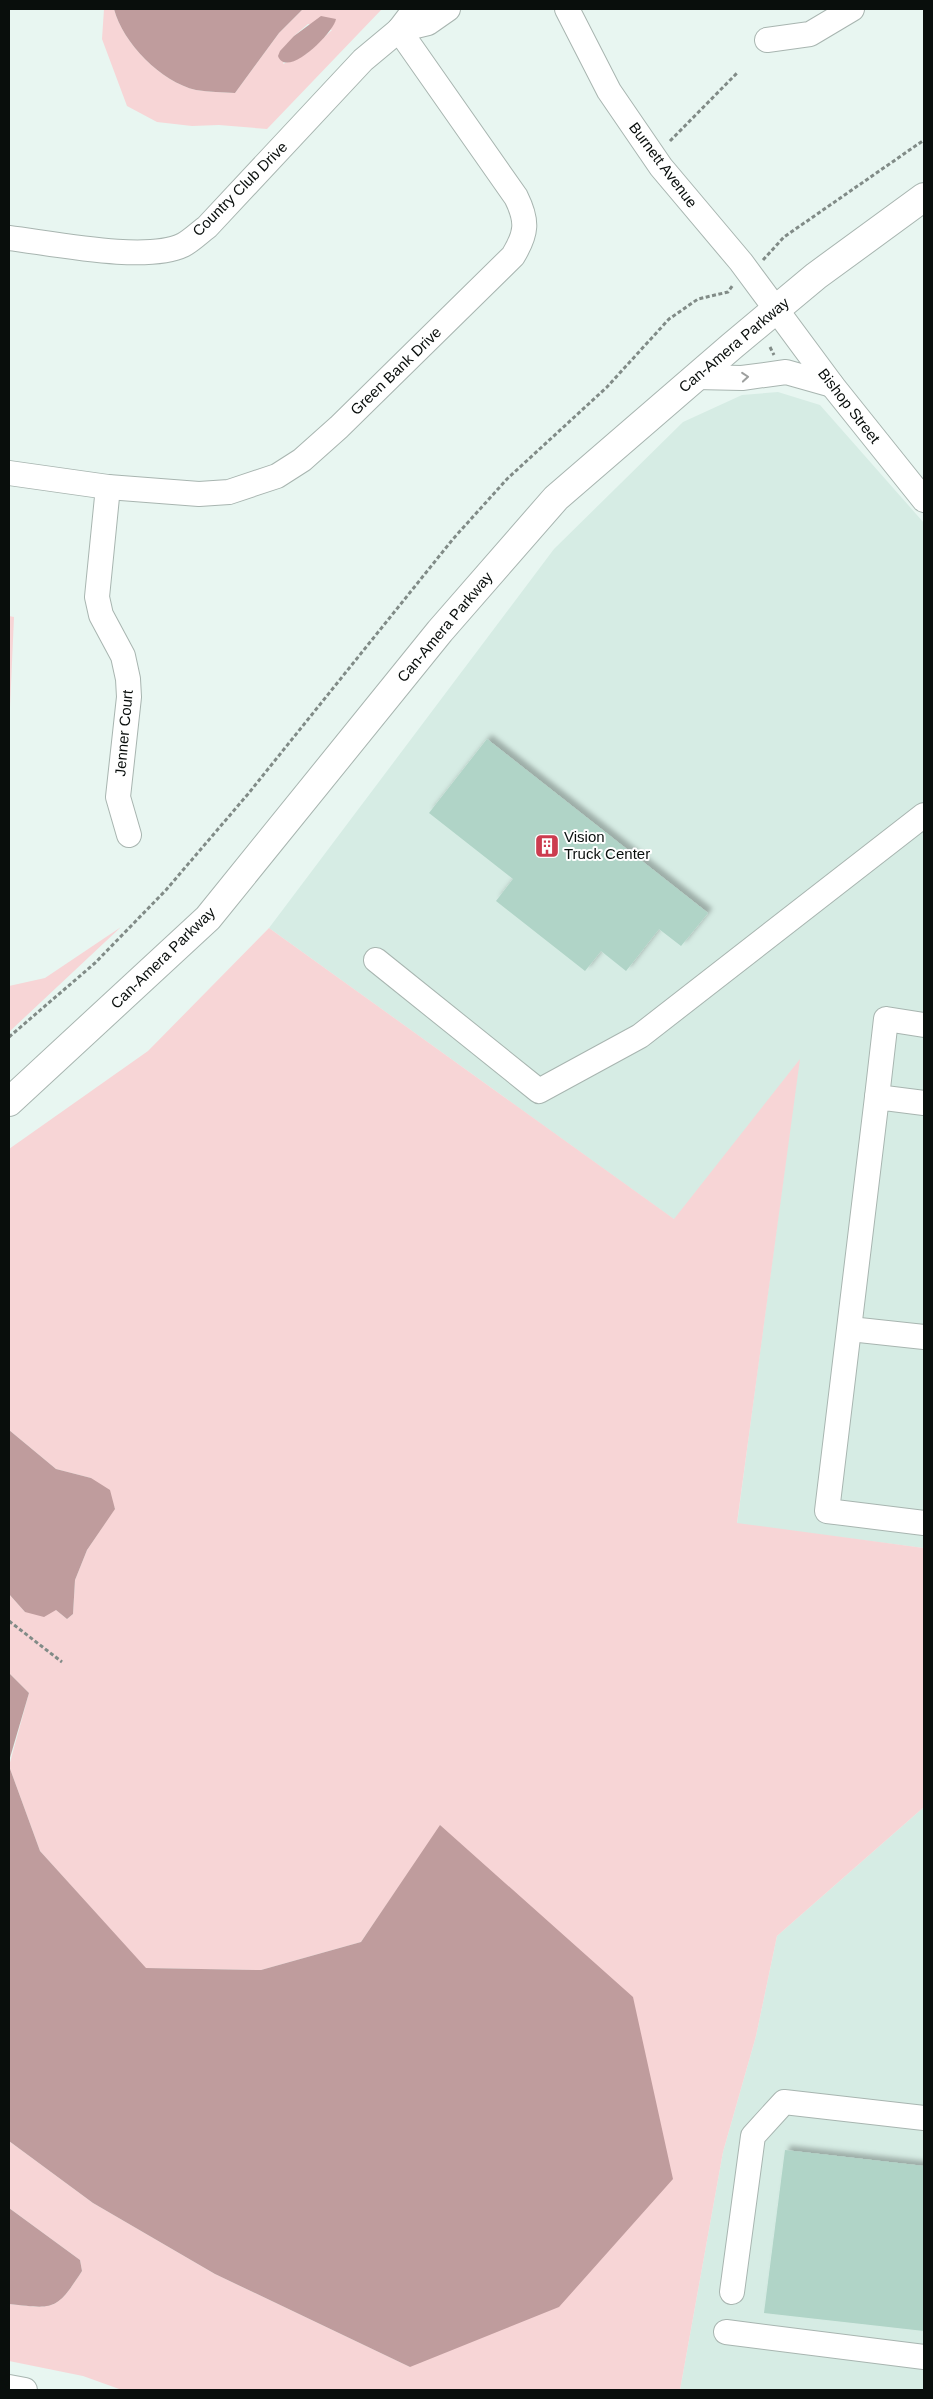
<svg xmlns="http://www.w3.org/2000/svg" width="933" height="2399" viewBox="0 0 933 2399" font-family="Arial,sans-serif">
<defs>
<filter id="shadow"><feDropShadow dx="4.5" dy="-4.5" stdDeviation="2.5" flood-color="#0004"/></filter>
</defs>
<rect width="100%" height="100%" fill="#e8f6f1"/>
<g fill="#d6ece4">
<polygon points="778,392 820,405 924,523 924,1548 737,1524 799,1061 675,1220 269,928 554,549 683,422 742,395"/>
<polygon points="924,1807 924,2390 680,2390 723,2152 756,2036 777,1936"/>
</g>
<g fill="#f7d5d6" fill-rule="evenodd">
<path d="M 104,9 L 114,9 C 123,43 161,82 196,90 C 209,92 222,92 235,93 L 279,33 L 303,9 L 382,9 L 267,129 L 219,125 L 192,126 L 157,122 L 127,106 L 102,39 ZM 308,24 L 332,30 L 306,54 L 283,64 L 294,36 Z"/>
<polygon points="9,616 14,617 9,730"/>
<polygon points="121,927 9,1032 9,986 45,978"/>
<path d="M 269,928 L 674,1219 L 800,1059 L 737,1523 L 924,1548 L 924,1807 L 777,1936 L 756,2036 L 723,2152 L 680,2390 L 122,2390 L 83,2376 L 9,2361 L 9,2304 C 55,2309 56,2311 82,2271 L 80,2260 L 9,2208 L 9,2141 L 93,2203 L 215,2274 L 410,2367 L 441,1825 L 361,1942 L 261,1970 L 145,1968 L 40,1851 L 9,1766 L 29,1693 L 9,1673 L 9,1594 L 25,1612 L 56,1610 L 67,1619 L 73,1614 L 75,1580 L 87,1550 L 115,1508 L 91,1478 L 56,1469 L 9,1430 L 9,1149 L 148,1051 Z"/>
</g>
<g fill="#bf9c9d">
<path d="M 114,9 L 303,9 L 279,33 L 235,93 C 223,92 209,92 196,90 C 161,82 123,43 114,9 Z"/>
<path d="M 321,16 L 336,19 C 334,32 287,80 278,56 L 280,51 L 294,36 Z"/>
<polygon points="9,1430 56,1469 91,1478 110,1490 115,1509 87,1550 75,1580 73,1614 67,1619 56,1610 44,1617 25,1612 9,1594"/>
<polygon points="9,1673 29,1693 9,1761"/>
<polygon points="9,1766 40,1851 146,1968 261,1970 361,1942 440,1825 633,1997 673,2179 559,2307 410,2367 215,2274 93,2203 9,2141"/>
<path d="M 9,2208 L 80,2260 L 82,2271 C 56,2311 55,2309 9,2304 Z"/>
</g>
<g fill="#b0d4c7" filter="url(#shadow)">
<polygon points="487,739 708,913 681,946 659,929 626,971 601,951 585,971 496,901 513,879 429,813"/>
<polygon points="785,2150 924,2166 924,2331 764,2313"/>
</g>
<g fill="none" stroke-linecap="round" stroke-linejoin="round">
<defs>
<g id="minor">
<polyline points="567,9 609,91 661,167 741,262 832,385 924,500"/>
<polyline points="399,30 428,23 448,9"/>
<polyline points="767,40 810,34 852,9"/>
<path d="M 9,238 C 51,243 146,263 183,245 C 191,241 200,232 207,227 L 363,60 L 399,30 L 415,9"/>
<polyline points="696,377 742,378 786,372 832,385"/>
<path d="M 9,473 L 108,487 L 199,494 L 229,492 L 277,476 L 302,460 L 339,427 L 513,256 C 527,233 528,221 516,197 L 399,30"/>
<polyline points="108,487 97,597 101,615 123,656 128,679 129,697 118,797 129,835"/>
<polyline points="376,960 539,1091 640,1036 924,815"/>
<polyline points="877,1097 886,1019 924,1025"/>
<polyline points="924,1103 877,1097 827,1511 924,1523"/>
<polyline points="850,1329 924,1337"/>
<polyline points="732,2292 753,2136 784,2102 924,2118"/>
<polyline points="726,2332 924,2357"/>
<polyline points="9,2387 25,2390"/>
</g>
<polyline id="major" points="9,1102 208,918 440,631 556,498 732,346 816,276 924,197"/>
</defs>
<use href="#minor" stroke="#a8b5b0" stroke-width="26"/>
<use href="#major" stroke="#a8b5b0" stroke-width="30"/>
<g stroke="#818b87" stroke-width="3" stroke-dasharray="4 2.5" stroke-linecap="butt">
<polyline points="670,141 737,73"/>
<polyline points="763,260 784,237 924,140"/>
<polyline points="770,347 774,355"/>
<polyline points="9,1037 95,963 166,890 248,794 453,539 507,479 607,387 669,319 698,299 728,292 733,285"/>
<polyline points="9,1621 62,1662"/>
</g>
<use href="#minor" stroke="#fff" stroke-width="24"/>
<use href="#major" stroke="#fff" stroke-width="28"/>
</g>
<defs><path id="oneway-chevron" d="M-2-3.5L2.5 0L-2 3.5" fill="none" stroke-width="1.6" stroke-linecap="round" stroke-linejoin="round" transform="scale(1.25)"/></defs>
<use stroke="#9d9f9e" href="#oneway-chevron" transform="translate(745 377) rotate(-5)"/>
<defs>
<symbol id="building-square" viewBox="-11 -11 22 22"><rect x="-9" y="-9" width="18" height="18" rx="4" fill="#cc3c4f" stroke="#fff"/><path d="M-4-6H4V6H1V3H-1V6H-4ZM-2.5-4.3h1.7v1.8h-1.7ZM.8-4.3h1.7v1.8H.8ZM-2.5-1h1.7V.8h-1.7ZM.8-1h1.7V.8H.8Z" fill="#fff"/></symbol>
</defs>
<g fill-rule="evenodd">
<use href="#building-square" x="533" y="832" width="28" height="28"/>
</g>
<g text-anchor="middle" stroke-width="4" stroke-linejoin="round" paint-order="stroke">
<g font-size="15" fill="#090e0c" stroke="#fff">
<text transform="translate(663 165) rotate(53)" y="5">Burnett Avenue</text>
<text transform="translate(240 189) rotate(-45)" y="5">Country Club Drive</text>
<text transform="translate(734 345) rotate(-40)" y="5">Can-Amera Parkway</text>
<text transform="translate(396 371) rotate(-44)" y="5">Green Bank Drive</text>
<text transform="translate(849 406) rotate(52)" y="5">Bishop Street</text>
<text transform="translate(445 627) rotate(-50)" y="5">Can-Amera Parkway</text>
<text transform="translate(124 733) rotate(-85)" y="5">Jenner Court</text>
<text transform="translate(163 958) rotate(-44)" y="5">Can-Amera Parkway</text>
</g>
<g font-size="15" fill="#090e0c" stroke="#fff" text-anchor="start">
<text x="564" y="842">Vision<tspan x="564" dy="17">Truck Center</tspan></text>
</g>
</g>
<rect width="933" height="2399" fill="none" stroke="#090e0c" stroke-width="20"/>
</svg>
